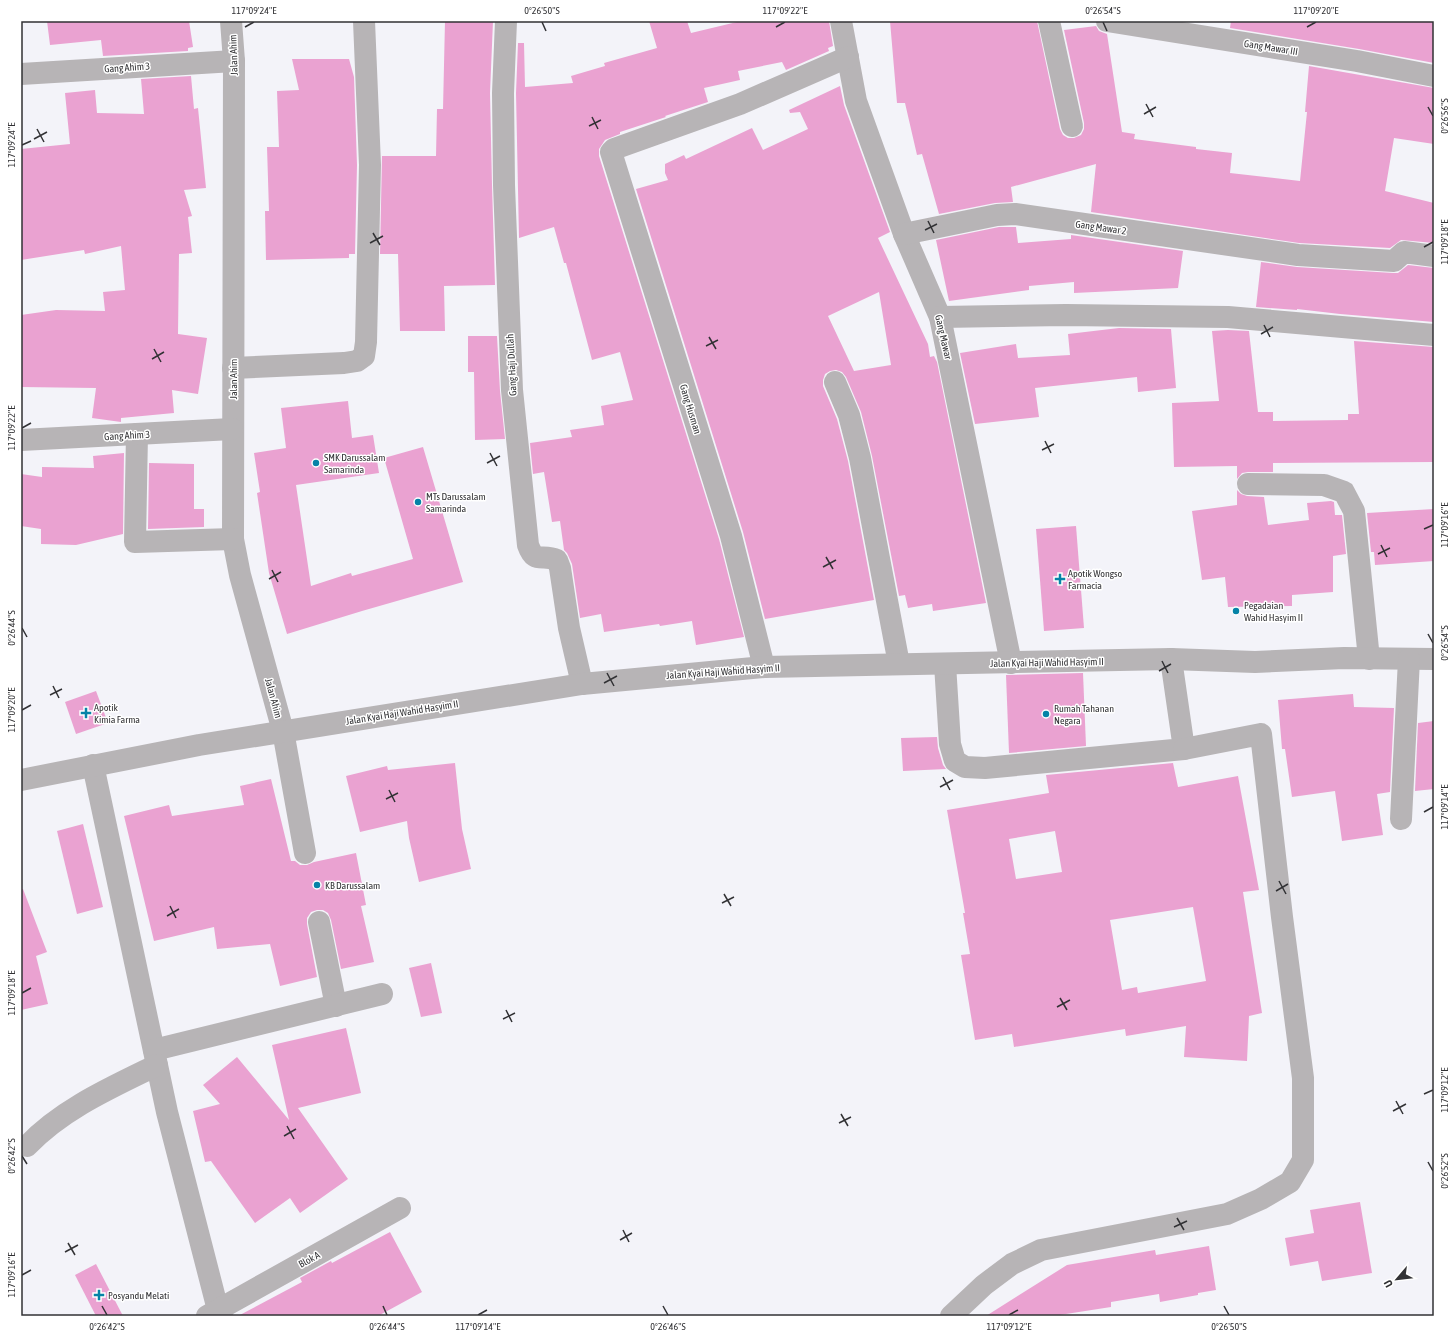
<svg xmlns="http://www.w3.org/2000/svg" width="1455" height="1337" viewBox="0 0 1455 1337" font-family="'Asap Condensed',sans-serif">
<rect width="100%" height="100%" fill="#f3f3f9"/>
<g fill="#eaa2d1" fill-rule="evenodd">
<polygon points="47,21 189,21 193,47 188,48 188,51 103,56 101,40 50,45"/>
<polygon points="445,21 493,21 490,93 492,185 495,285 444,286 445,331 400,331 398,254 380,254 382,156 436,156 437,109 443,109"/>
<polygon points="649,21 687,21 691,33 741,21 829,21 833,46 828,48 829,51 786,70 782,62 738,71 740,80 704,88 708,102 665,116 666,117 620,132 620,134 605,140 599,149 599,156 719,539 744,637 696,645 692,621 660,626 659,624 604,632 601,614 580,618 572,564 567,553 564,550 560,521 552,522 544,472 533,474 530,443 572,437 570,430 604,425 601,406 633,400 620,352 592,360 566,263 564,263 554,227 519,238 516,93 518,43 524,43 525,87 573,83 571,76 605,66 604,63 657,48"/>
<polygon points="890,21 1037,21 1060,129 1063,135 1068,138 1074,138 1081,135 1084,129 1084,123 1064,30 1096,26 1099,31 1107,34 1122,132 1135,134 1134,139 1196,147 1196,149 1232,153 1230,173 1300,181 1307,112 1305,112 1309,66 1434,88 1434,144 1394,138 1385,191 1434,203 1434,243 1401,240 1390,248 1299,243 1091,212 1096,164 1011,187 1013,202 995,203 939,214 922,154 917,155 905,103 897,103"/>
<polygon points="1231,21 1434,21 1434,63 1359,49 1230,28"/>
<polygon points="292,59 349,59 354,77 357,165 355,254 349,254 349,258 266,260 265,211 269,211 267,147 279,147 277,91 299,90"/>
<polygon points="191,76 194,109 198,108 206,188 184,190 192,216 188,217 192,253 179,254 178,334 207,338 198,394 172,390 174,413 121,418 121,422 92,418 96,388 21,387 21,315 56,310 105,311 103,292 125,290 121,246 85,254 84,250 21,260 21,149 70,144 65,93 95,90 97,113 144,114 141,79"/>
<path d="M 840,86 L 844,105 L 890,232 L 878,238 L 928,344 L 930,357 L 934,356 L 937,362 L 986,603 L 933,611 L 932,604 L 908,608 L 905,595 L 899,596 L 872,456 L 861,412 L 846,377 L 842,372 L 836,370 L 830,371 L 825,374 L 823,380 L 823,386 L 837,419 L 848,461 L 874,600 L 765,619 L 743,532 L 636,189 L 668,180 L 665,173 L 665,164 L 684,155 L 686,159 L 752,128 L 763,150 L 808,129 L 800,112 L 790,113 L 789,110 ZM 879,292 L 891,365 L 854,371 L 828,316 Z"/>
<polygon points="999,227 1016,227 1018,243 1071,239 1071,235 1183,251 1178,288 1074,293 1074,282 1029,286 1029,290 949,301 936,240"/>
<polygon points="1261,262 1297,267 1393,273 1398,273 1408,265 1434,268 1434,322 1340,314 1297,309 1297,310 1256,307"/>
<polygon points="1119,328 1171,329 1176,388 1138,392 1137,377 1035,388 1039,417 975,424 960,353 1016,344 1018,358 1070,355 1068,334"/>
<polygon points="1228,330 1249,331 1258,412 1273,412 1273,421 1348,420 1348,414 1359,414 1354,341 1434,347 1434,462 1273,463 1273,472 1248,472 1242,473 1237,479 1237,466 1174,467 1172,403 1219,401 1212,331"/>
<polygon points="468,336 497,336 500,391 505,439 475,440 474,372 468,372"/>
<polygon points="348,401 352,438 373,435 379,473 296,485 311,586 351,573 352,576 413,559 384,458 423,447 463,582 362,611 287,634 269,573 257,493 260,492 254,453 286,448 281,408"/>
<polygon points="124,453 123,534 76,545 41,544 41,529 21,526 21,474 42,477 42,467 94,468 93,456"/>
<polygon points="149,463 194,464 194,509 204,509 204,527 148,529"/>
<polygon points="1237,490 1241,494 1247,496 1264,497 1268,525 1309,520 1307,503 1331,501 1334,502 1335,515 1342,515 1346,554 1333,556 1333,592 1292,595 1292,606 1228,607 1225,577 1202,580 1192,511 1237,505"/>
<polygon points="1434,509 1434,561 1375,565 1374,552 1371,552 1367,513"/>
<polygon points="1076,526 1084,628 1044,631 1036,529"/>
<polygon points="1083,673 1086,746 1009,753 1006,675"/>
<polygon points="96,691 108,723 76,734 65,702"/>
<polygon points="1353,694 1354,707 1394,708 1390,792 1377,794 1383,835 1342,841 1335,791 1292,797 1285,749 1282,749 1278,700"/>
<polygon points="1434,721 1434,789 1415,791 1418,723"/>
<polygon points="937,737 938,748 943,765 946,769 903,771 901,738"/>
<polygon points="455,763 462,829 471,869 419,882 409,838 407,821 360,832 346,776 387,766 388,770"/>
<path d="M 1173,763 L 1178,787 L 1238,776 L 1259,890 L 1243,892 L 1262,1013 L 1249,1016 L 1247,1061 L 1184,1057 L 1186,1026 L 1126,1036 L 1125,1029 L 1014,1047 L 1012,1034 L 975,1040 L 961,955 L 970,954 L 963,913 L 965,913 L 947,810 L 1049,793 L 1046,775 ZM 1055,831 L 1062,872 L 1016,879 L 1009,839 ZM 1193,907 L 1206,981 L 1138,993 L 1137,987 L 1122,990 L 1110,920 Z"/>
<polygon points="271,779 291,861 295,861 300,865 307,865 314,862 356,853 366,905 361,906 374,962 341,969 331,920 328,913 323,910 317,910 311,912 307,918 307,924 317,977 280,986 270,944 217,949 214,927 154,941 124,816 169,805 172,816 244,805 240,786"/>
<polygon points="83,824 103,907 77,914 57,831"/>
<polygon points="21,889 23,889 47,952 36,956 48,1004 21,1010"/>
<polygon points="431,963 442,1013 421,1017 409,968"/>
<polygon points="346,1028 361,1093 298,1108 348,1179 300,1213 290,1198 255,1223 211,1161 205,1162 193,1111 220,1104 203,1085 237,1057 289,1120 272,1045"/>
<polygon points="1360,1202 1372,1273 1322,1281 1318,1261 1290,1266 1285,1238 1314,1233 1310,1210"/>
<polygon points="390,1232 422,1292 378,1316 238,1316 302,1282 300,1278 331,1261 332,1263"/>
<polygon points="1209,1246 1216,1290 1198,1293 1198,1295 1160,1302 1159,1294 1111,1302 1111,1307 1053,1316 986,1316 1067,1265 1155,1250 1156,1255"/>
<polygon points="96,1264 123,1316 96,1316 75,1275"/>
</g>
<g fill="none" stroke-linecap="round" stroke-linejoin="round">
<g stroke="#b7b4b6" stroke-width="22">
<polyline points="231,21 234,61 233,539 240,575 283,731 305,853"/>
<path d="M 506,21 L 503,93 L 504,185 L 512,390 L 528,545 C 535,565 542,553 557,560 L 560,568 L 569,628 L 582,684"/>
<polyline points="841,21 856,101 904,234 940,317 1011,663"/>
<polyline points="1049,21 1072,126"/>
<polyline points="1107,21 1357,61 1434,76"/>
<polyline points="21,74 234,61"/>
<polyline points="904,234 997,215 1015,214 1298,255 1394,261 1404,252 1434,256"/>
<polyline points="940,317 1066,315 1228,317 1434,335"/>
<polyline points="233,368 344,363 357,361 364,356 366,342 370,165 364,21"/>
<polyline points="835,382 849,415 860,458 899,664"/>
<polyline points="137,434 135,542 233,539"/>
<polyline points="21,440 232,429"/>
<polyline points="1248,484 1324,485 1344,492 1354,511 1369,659"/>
<polyline points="945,664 950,744 955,761 965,767 985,768 1184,749 1171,659"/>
<polyline points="764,667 731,536 611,152 614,149 740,104 848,57"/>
<polyline points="93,765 167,1112 218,1310 222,1316"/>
<polyline points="21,780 199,745 582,684 764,667 1171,659 1255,662 1344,658 1434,659"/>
<polyline points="1401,819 1409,659"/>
<polyline points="319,922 336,1006"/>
<polyline points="154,1050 382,994"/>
<path d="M 27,1146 C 62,1109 112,1087 157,1065"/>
<polyline points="207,1316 400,1208"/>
<polyline points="951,1316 984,1285 1012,1264 1041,1250 1227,1214 1261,1199 1290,1182 1303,1160 1303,1078 1282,917 1261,734 1184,749"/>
</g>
</g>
<path fill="none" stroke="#323235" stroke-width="1.5" d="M 542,22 L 546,31M 1103,22 L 1107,31M 245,27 L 254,22M 776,27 L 785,22M 1307,27 L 1316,22M 1146,104 L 1153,117M 1428,107 L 1433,116M 1144,114 L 1156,107M 592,117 L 598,129M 589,126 L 601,120M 37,129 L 44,142M 34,139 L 47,132M 22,145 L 31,141M 928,221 L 934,233M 925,230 L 937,224M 373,233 L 380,245M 370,243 L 383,236M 1424,247 L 1433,242M 1264,325 L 1270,337M 1261,334 L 1273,327M 709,337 L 716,349M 706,346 L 718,340M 154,349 L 161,362M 152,359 L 164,352M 22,428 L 31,423M 1045,441 L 1051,453M 1042,450 L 1054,444M 490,453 L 497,466M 487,463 L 500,456M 1424,529 L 1433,525M 1381,545 L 1387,557M 1378,554 L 1390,548M 826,557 L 833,569M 823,567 L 836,560M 272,570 L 278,582M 269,579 L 281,572M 22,628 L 27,637M 1428,634 L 1433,643M 1162,661 L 1168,673M 1159,671 L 1171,664M 607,673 L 614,686M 604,683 L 617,676M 53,686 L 59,698M 50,695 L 62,689M 22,710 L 31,705M 943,777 L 950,790M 940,787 L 953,780M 389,790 L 395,802M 386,799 L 398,793M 1424,812 L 1433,807M 1279,881 L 1286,894M 1276,891 L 1288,884M 724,894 L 731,906M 722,903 L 734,897M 170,906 L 176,918M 167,916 L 179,909M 22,993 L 31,988M 1060,998 L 1067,1010M 1057,1007 L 1070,1000M 506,1010 L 512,1022M 503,1019 L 515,1013M 1424,1094 L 1433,1090M 1396,1101 L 1403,1114M 1393,1111 L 1406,1104M 841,1114 L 848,1126M 839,1123 L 851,1117M 287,1126 L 294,1139M 284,1136 L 296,1129M 22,1156 L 27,1164M 1428,1162 L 1433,1171M 1177,1218 L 1184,1230M 1174,1227 L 1187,1221M 623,1230 L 629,1242M 620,1240 L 632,1233M 68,1243 L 75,1255M 65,1252 L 78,1245M 22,1275 L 31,1270M 102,1306 L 107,1315M 383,1306 L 387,1315M 663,1306 L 668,1315M 1224,1306 L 1229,1315M 478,1315 L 487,1310M 1009,1315 L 1018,1310"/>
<g fill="#0583a7" stroke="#fff" stroke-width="1.5">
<circle cx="316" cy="463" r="4"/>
<circle cx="418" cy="502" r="4"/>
<path d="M1058 573h4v4h4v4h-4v4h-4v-4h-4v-4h4z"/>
<circle cx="1236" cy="611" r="4"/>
<path d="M84 707h4v4h4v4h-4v4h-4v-4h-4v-4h4z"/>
<circle cx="1046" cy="714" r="4"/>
<circle cx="317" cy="885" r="4"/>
<path d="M97 1289h4v4h4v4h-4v4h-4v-4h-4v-4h4z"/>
</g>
<g text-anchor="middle" stroke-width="3" stroke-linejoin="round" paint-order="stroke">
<g font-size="10" fill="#323235" stroke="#fff">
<text transform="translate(1271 47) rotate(9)" y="4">Gang Mawar III</text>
<text transform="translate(233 55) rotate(-92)" y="4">Jalan Ahim</text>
<text transform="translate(127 67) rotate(-4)" y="4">Gang Ahim 3</text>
<text transform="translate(1101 227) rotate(8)" y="4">Gang Mawar 2</text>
<text transform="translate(944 337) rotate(77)" y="4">Gang Mawar</text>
<text transform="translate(511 365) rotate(-93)" y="4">Gang Haji Dullah</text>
<text transform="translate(233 379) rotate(-90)" y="4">Jalan Ahim</text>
<text transform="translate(691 409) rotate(73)" y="4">Gang Husman</text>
<text transform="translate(127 435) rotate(-3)" y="4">Gang Ahim 3</text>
<text transform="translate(1047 662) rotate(-1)" y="4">Jalan Kyai Haji Wahid Hasyim II</text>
<text transform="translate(723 671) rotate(-4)" y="4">Jalan Kyai Haji Wahid Hasyim II</text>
<text transform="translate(274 698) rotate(75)" y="4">Jalan Ahim</text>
<text transform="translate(402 712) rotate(-9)" y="4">Jalan Kyai Haji Wahid Hasyim II</text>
<text transform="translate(309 1259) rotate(-29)" y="4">Blok A</text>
</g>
<g font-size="10" fill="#323235" stroke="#fff" text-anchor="start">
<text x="324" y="461">SMK Darussalam<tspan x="324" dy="12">Samarinda</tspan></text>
<text x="426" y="500">MTs Darussalam<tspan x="426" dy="12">Samarinda</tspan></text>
<text x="1068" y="577">Apotik Wongso<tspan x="1068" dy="12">Farmacia</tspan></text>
<text x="1244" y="609">Pegadaian<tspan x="1244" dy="12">Wahid Hasyim II</tspan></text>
<text x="94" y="711">Apotik<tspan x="94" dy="12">Kimia Farma</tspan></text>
<text x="1054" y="712">Rumah Tahanan<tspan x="1054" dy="12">Negara</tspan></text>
<text x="325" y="889">KB Darussalam</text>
<text x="108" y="1299">Posyandu Melati</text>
</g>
</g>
<rect width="1455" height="1337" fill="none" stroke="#ffffff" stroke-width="44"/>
<g transform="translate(1397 1279) rotate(242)" stroke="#ffffff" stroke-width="3" paint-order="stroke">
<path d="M0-3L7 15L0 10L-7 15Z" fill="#323235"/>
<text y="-6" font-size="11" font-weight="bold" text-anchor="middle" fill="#323235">U</text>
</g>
<rect x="22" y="22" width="1411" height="1293" fill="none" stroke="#323235" stroke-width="1.5"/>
<g font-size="10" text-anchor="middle" fill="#323235">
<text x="254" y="14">117°09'24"E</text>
<text x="542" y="14">0°26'50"S</text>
<text x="785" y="14">117°09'22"E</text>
<text x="1103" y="14">0°26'54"S</text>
<text x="1316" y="14">117°09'20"E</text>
<text transform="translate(1444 116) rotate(-90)" y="4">0°26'56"S</text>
<text transform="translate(11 145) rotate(-90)" y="4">117°09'24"E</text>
<text transform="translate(1444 242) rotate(-90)" y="4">117°09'18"E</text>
<text transform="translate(11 428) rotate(-90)" y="4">117°09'22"E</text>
<text transform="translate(1444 525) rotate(-90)" y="4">117°09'16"E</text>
<text transform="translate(11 628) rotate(-90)" y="4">0°26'44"S</text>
<text transform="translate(1444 643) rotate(-90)" y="4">0°26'54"S</text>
<text transform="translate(11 710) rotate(-90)" y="4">117°09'20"E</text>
<text transform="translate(1444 807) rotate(-90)" y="4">117°09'14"E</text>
<text transform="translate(11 993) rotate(-90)" y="4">117°09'18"E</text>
<text transform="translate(1444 1090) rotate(-90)" y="4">117°09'12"E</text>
<text transform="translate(11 1156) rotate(-90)" y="4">0°26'42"S</text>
<text transform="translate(1444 1171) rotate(-90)" y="4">0°26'52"S</text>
<text transform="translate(11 1275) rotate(-90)" y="4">117°09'16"E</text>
<text x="107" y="1330">0°26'42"S</text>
<text x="387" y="1330">0°26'44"S</text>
<text x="478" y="1330">117°09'14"E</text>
<text x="668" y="1330">0°26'46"S</text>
<text x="1009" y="1330">117°09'12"E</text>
<text x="1229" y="1330">0°26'50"S</text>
</g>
</svg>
